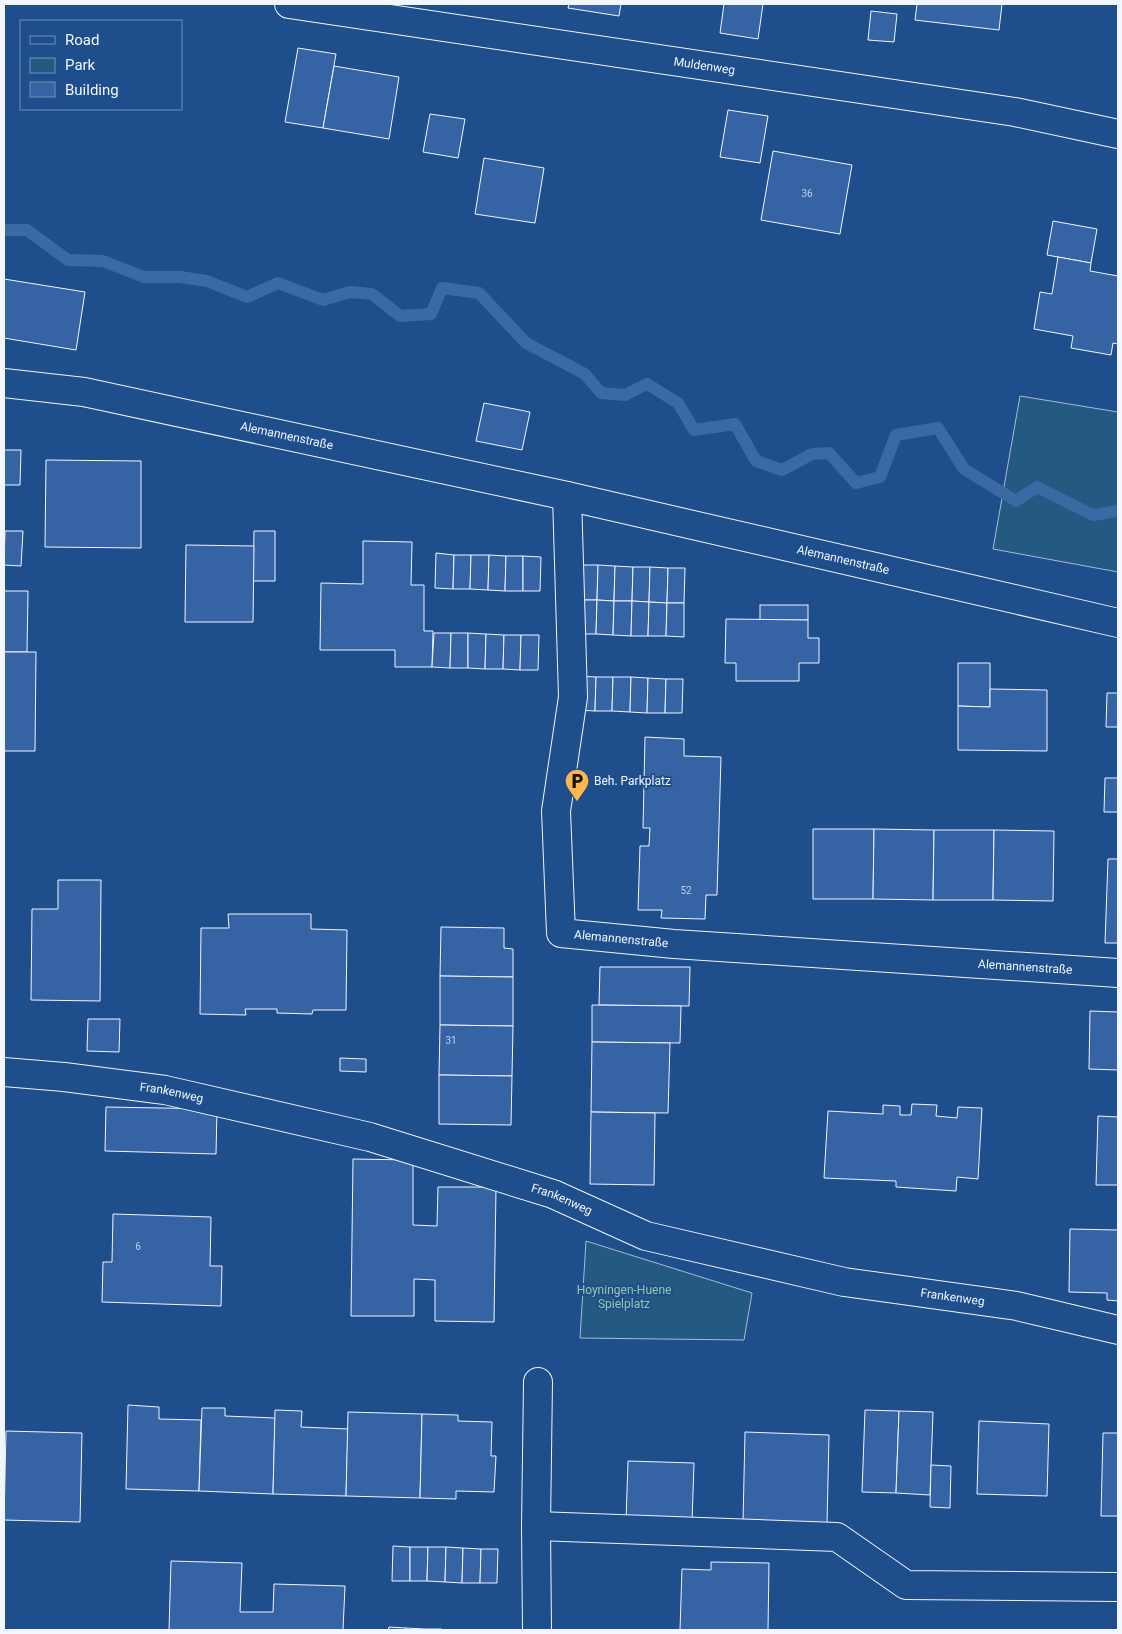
<svg xmlns="http://www.w3.org/2000/svg" width="1122" height="1634" viewBox="0 0 1122 1634" font-family="Roboto,sans-serif">
<rect width="100%" height="100%" fill="#1f4e8c"/>
<g fill="#245a82" stroke="#a8bbd7">
<polygon points="1020,396 1118,412 1118,572 993,549"/>
<polygon points="586,1241 752,1293 744,1340 580,1338"/>
</g>
<g fill="none" stroke-linecap="round" stroke-linejoin="round">
<polyline stroke="#3b69a3" stroke-width="12" points="4,230 27,230 68,260 103,261 144,277 180,277 207,281 247,297 278,283 323,300 350,292 372,294 400,316 431,314 442,288 479,293 526,343 585,374 601,393 625,395 647,384 678,403 694,430 735,424 756,461 782,470 812,454 829,453 856,483 880,477 896,435 938,428 964,469 1016,501 1037,487 1093,515 1118,511"/>
</g>
<g fill="#3563a3" stroke="#f2f6ff">
<polygon points="569,4 621,4 619,16 568,8"/>
<polygon points="724,4 763,4 758,39 720,33"/>
<polygon points="917,4 1002,4 999,30 915,20"/>
<polygon points="871,11 897,14 894,42 868,40"/>
<polygon points="298,48 336,54 323,128 285,122"/>
<polygon points="334,66 399,77 389,139 323,128"/>
<polygon points="728,110 768,116 760,163 720,157"/>
<polygon points="430,114 465,119 458,158 423,152"/>
<polygon points="773,151 852,165 840,234 761,220"/>
<polygon points="484,158 544,168 535,223 475,214"/>
<polygon points="1053,221 1097,229 1091,263 1047,255"/>
<polygon points="1058,257 1091,263 1090,271 1118,276 1118,344 1113,343 1111,355 1071,348 1073,336 1034,329 1040,292 1052,294"/>
<polygon points="4,279 85,292 76,350 4,338"/>
<polygon points="484,403 530,412 522,450 476,441"/>
<polygon points="4,450 21,450 20,485 4,485"/>
<polygon points="46,460 141,461 141,548 45,547"/>
<polygon points="5,531 23,531 21,566 4,565"/>
<polygon points="254,531 275,531 275,581 253,581"/>
<polygon points="363,541 412,542 411,585 424,585 424,631 433,631 432,667 395,667 395,650 320,650 321,583 363,584"/>
<polygon points="186,545 254,546 253,622 185,622"/>
<polygon points="436,553 454,555 453,589 435,588"/>
<polygon points="454,555 471,555 470,589 453,589"/>
<polygon points="471,555 489,555 488,590 470,589"/>
<polygon points="489,555 506,556 505,591 488,590"/>
<polygon points="506,556 523,556 523,591 505,591"/>
<polygon points="523,556 541,557 540,591 523,591"/>
<polygon points="580,565 598,565 597,600 579,600"/>
<polygon points="598,565 615,566 614,601 597,600"/>
<polygon points="615,566 633,567 632,601 614,601"/>
<polygon points="633,567 650,567 649,602 632,601"/>
<polygon points="650,567 668,568 667,603 649,602"/>
<polygon points="668,568 685,568 684,603 667,603"/>
<polygon points="4,591 28,591 27,652 4,652"/>
<polygon points="579,600 597,600 596,634 578,634"/>
<polygon points="597,600 614,601 613,635 596,634"/>
<polygon points="614,601 632,601 631,636 613,635"/>
<polygon points="632,601 649,602 648,636 631,636"/>
<polygon points="649,602 667,603 666,636 648,636"/>
<polygon points="667,603 684,603 684,637 666,636"/>
<rect x="760" y="605" width="48" height="15"/>
<polygon points="726,619 808,620 808,638 819,638 819,663 799,663 799,681 736,681 736,663 725,663"/>
<polygon points="434,633 451,633 450,668 432,667"/>
<polygon points="451,633 468,633 468,668 450,668"/>
<polygon points="468,633 486,634 485,669 468,668"/>
<polygon points="486,634 504,635 503,669 485,669"/>
<polygon points="504,635 521,635 520,670 503,669"/>
<polygon points="521,635 539,635 538,670 520,670"/>
<polygon points="4,652 36,652 35,751 4,751"/>
<polygon points="958,663 990,663 990,707 958,706"/>
<polygon points="578,676 596,677 595,711 577,710"/>
<polygon points="596,677 613,677 612,711 595,711"/>
<polygon points="613,677 631,677 630,712 612,711"/>
<polygon points="631,677 648,678 647,713 630,712"/>
<polygon points="648,678 666,679 665,713 647,713"/>
<polygon points="666,679 683,679 682,713 665,713"/>
<polygon points="990,689 1047,690 1047,751 958,750 958,706 990,707"/>
<polygon points="1107,693 1118,693 1118,727 1106,727"/>
<polygon points="645,737 684,739 684,756 721,757 717,895 706,895 705,919 661,918 662,910 638,910 640,846 649,846 650,828 643,828"/>
<polygon points="1105,778 1118,778 1118,812 1104,812"/>
<polygon points="813,829 874,829 873,899 813,899"/>
<polygon points="874,829 934,830 933,900 873,899"/>
<polygon points="934,830 994,830 993,900 933,900"/>
<polygon points="994,830 1054,831 1053,901 993,900"/>
<polygon points="1108,859 1118,859 1118,943 1105,943"/>
<polygon points="58,880 101,880 100,1001 31,1000 32,909 58,909"/>
<polygon points="228,914 311,914 311,929 347,930 346,1010 313,1010 312,1014 277,1013 277,1009 245,1009 246,1015 200,1014 201,928 229,928"/>
<polygon points="441,927 504,928 504,948 513,949 513,977 440,976"/>
<polygon points="600,967 690,967 689,1006 599,1005"/>
<polygon points="440,976 513,977 513,1026 440,1025"/>
<polygon points="592,1005 681,1006 680,1043 592,1042"/>
<polygon points="1090,1011 1118,1012 1118,1070 1089,1069"/>
<polygon points="88,1019 120,1019 119,1052 87,1051"/>
<polygon points="440,1025 513,1026 512,1076 439,1075"/>
<polygon points="592,1042 670,1043 668,1113 591,1112"/>
<polygon points="340,1058 366,1059 366,1072 340,1071"/>
<polygon points="439,1075 512,1076 511,1125 439,1124"/>
<polygon points="912,1104 937,1105 936,1116 957,1118 958,1107 982,1108 978,1179 957,1177 956,1191 896,1187 896,1181 824,1178 828,1111 883,1114 883,1105 900,1106 900,1115 911,1115"/>
<polygon points="106,1107 217,1109 216,1154 105,1151"/>
<polygon points="591,1112 655,1113 654,1185 590,1184"/>
<polygon points="1098,1116 1118,1117 1118,1185 1096,1185"/>
<polygon points="353,1159 413,1160 413,1225 437,1226 438,1187 496,1187 494,1322 435,1321 435,1280 414,1279 414,1316 351,1316"/>
<polygon points="113,1214 211,1217 210,1266 222,1266 221,1306 102,1302 103,1262 112,1262"/>
<polygon points="1070,1229 1118,1230 1118,1301 1107,1300 1107,1293 1069,1292"/>
<polygon points="128,1405 159,1407 159,1419 201,1420 199,1491 126,1489"/>
<polygon points="202,1408 225,1408 225,1416 275,1418 273,1494 199,1491"/>
<polygon points="275,1410 302,1411 301,1427 348,1429 346,1496 273,1494"/>
<polygon points="865,1410 899,1411 896,1493 862,1492"/>
<polygon points="899,1411 933,1412 930,1495 896,1493"/>
<polygon points="348,1412 422,1414 420,1498 346,1496"/>
<polygon points="422,1414 458,1415 458,1421 492,1422 491,1456 496,1456 494,1492 456,1491 456,1499 420,1498"/>
<polygon points="979,1421 1049,1424 1047,1496 977,1494"/>
<polygon points="6,1431 82,1433 80,1522 4,1520"/>
<polygon points="745,1432 829,1435 827,1524 743,1522"/>
<polygon points="1103,1433 1118,1433 1118,1516 1101,1516"/>
<polygon points="628,1461 694,1463 692,1523 626,1521"/>
<polygon points="931,1465 951,1466 950,1508 930,1507"/>
<polygon points="393,1546 410,1547 410,1581 392,1581"/>
<polygon points="410,1547 428,1547 427,1581 410,1581"/>
<polygon points="428,1547 446,1547 445,1582 427,1581"/>
<polygon points="446,1547 463,1548 462,1583 445,1582"/>
<polygon points="463,1548 481,1549 480,1583 462,1583"/>
<polygon points="481,1549 498,1549 497,1583 480,1583"/>
<polygon points="171,1561 242,1563 240,1612 273,1612 274,1584 345,1586 343,1630 169,1630"/>
<polygon points="711,1562 769,1563 768,1630 680,1630 682,1569 711,1570"/>
<polygon points="389,1627 406,1628 406,1630 388,1630"/>
<polygon points="406,1628 424,1629 424,1630 406,1630"/>
<rect x="424" y="1629" width="17" height="1"/>
</g>
<g fill="none" stroke-linecap="round" stroke-linejoin="round">
<defs>
<g id="minor">
<path id="s1" d="M 289,4 L 1015,112 L 1118,134"/>
<path id="s2" d="M 4,383 L 84,392 L 567,496 L 1118,623"/>
<path id="s3" d="M 567,496 L 573,697 L 556,811 L 561,933 L 674,944 L 1118,973"/>
<path id="s4" d="M 4,1072 L 64,1077 L 165,1090 L 370,1137 L 553,1194 L 646,1236 L 844,1282 L 1017,1306 L 1118,1330"/>
<polyline points="536,1526 837,1537 906,1585 1118,1587"/>
<polyline points="537,1630 536,1526 538,1382"/>
</g>
</defs>
<use href="#minor" stroke="#f2f6ff" stroke-width="30"/>
<use href="#minor" stroke="#1f4e8c" stroke-width="28"/>
</g>
<defs>
<symbol id="parking-pin" viewBox="-11 -11 22 30"><path d="M0 17L-7.5 6A9.5 9.5 0 1 1 7.5 6Z" fill="#ffb74d" stroke="#1f4e8c"/><path d="M-3.5-5.5H1a3.5 3.5 0 0 1 0 7H-1V5.5H-3.5ZM-1-3.4V-.6H.8a1.4 1.4 0 0 0 0-2.8Z" fill="#111"/></symbol>
</defs>
<g fill-rule="evenodd">
<use href="#parking-pin" x="563" y="767" width="28" height="38"/>
</g>
<g text-anchor="middle" stroke-width="4" stroke-linejoin="round" paint-order="stroke">
<g font-size="10" fill="#c3d1e8">
<text x="807" y="197">36</text>
<text x="686" y="894">52</text>
<text x="451" y="1044">31</text>
<text x="138" y="1250">6</text>
</g>
<g font-size="12" fill="#f2f6ff" stroke="#1f4e8c">
<text dy="4" stroke="none"><textPath href="#s1" startOffset="420">Muldenweg</textPath></text>
<text dy="4" stroke="none"><textPath href="#s2" startOffset="288">Alemannenstraße</textPath></text>
<text dy="4" stroke="none"><textPath href="#s2" startOffset="858">Alemannenstraße</textPath></text>
<text dy="4" stroke="none"><textPath href="#s3" startOffset="499">Alemannenstraße</textPath></text>
<text dy="4" stroke="none"><textPath href="#s3" startOffset="904">Alemannenstraße</textPath></text>
<text dy="4" stroke="none"><textPath href="#s4" startOffset="169">Frankenweg</textPath></text>
<text dy="4" stroke="none"><textPath href="#s4" startOffset="574">Frankenweg</textPath></text>
<text dy="4" stroke="none"><textPath href="#s4" startOffset="979">Frankenweg</textPath></text>
</g>
<g font-size="12" fill="#f2f6ff" stroke="#1f4e8c" text-anchor="start">
<text x="594" y="785">Beh. Parkplatz</text>
</g>
<g font-size="12" fill="#97c8a6" stroke="#1f4e8c">
<text x="624" y="1294">Hoyningen-Huene<tspan x="624" dy="14">Spielplatz</tspan></text>
</g>
</g>
<rect width="1122" height="1634" fill="none" stroke="#f2f6ff" stroke-width="10"/>
<rect x="20" y="20" width="162" height="90" fill="#1f4e8c" stroke="#7391ba"/>
<rect x="30" y="36" width="25" height="8" fill="#1f4e8c" stroke="#7391ba"/>
<text x="65" y="45" font-size="15" fill="#f2f6ff">Road</text>
<rect x="30" y="58" width="25" height="15" fill="#245a82" stroke="#7391ba"/>
<text x="65" y="70" font-size="15" fill="#f2f6ff">Park</text>
<rect x="30" y="82" width="25" height="15" fill="#3563a3" stroke="#7391ba"/>
<text x="65" y="95" font-size="15" fill="#f2f6ff">Building</text>
</svg>
